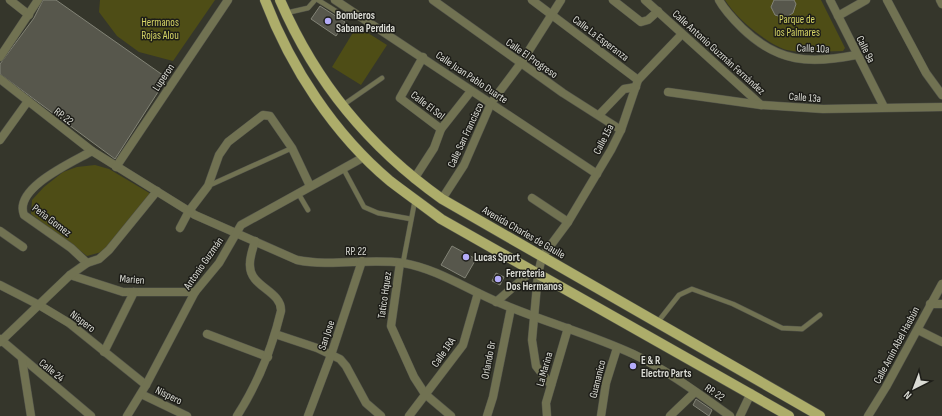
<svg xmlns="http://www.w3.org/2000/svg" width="942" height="416" viewBox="0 0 942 416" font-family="'Sofia Sans Condensed',sans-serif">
<rect width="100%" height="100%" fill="#35362b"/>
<g fill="#4e4d16">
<polygon points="100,0 215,0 173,61 139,52 117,36 99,12"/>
<path d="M 725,0 L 821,0 L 845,48 L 843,51 C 825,51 805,54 787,50 C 767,44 736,18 725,0 Z"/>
<polygon points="357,26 387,45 361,85 332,67"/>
<polygon points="95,165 109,169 151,194 105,251 87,256 31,214 32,200 44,187 63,172 77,167"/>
</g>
<g fill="#57574c" stroke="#828376">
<polygon points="43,0 56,0 167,78 115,159 0,74 0,64 34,18"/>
<polygon points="774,0 794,0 796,4 793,13 785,18 775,15 771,7"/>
<polygon points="320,6 345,22 336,36 311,19"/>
<polygon points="452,246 476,259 465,278 441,265"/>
<polygon points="496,273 504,277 500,285 492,281"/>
<polygon points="696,399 712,410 709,416 693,405"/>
</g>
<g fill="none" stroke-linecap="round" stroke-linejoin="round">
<defs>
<g id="service">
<polyline points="318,0 347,18"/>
<polyline points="286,13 308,8 315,0"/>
<polyline points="343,105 382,78"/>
<polyline points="343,168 364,207 378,213 411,219"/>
<polyline points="208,186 292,148"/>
<polyline points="298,193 308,210"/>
<polyline points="403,263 415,200"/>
<polyline points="657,323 679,295 692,289 733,304 782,328 802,329 820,315"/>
</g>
<g id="minor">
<polyline points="10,0 29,15"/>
<polyline points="335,0 597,174"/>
<polyline points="433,0 563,93 621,130"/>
<polyline points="532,0 638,80"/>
<polyline points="613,0 641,22 648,20 658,11"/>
<polyline points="645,0 761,105"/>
<path d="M 719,0 C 725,11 733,19 742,28 C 778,63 810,64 856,55"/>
<polyline points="830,0 884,107"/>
<polyline points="887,0 926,73 942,95"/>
<polyline points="940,0 942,4"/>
<polyline points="838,16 866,0"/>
<polyline points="0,57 38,0"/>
<polyline points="423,57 400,98 441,129"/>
<path d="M 0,79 L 92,151 L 195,215 L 297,260 C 331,267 368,258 403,263 C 438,269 468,290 500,303 C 544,322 590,334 633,354 C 667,370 699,394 730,416"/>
<polyline points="668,92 761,105 823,109 942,107"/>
<polyline points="599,115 624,89 636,87"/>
<polyline points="0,140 28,101"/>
<polyline points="116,167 228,0"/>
<polyline points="414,179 434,148 441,129 471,91"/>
<polyline points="532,198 568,222"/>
<polyline points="442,199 464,165 491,103 521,63 561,0"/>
<polyline points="180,228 189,211 208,186 219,155 228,142 263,115 270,116 292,148 310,186"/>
<polyline points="0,231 23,247"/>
<path d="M 87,263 L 71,248 L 24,215 C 13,188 73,162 92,151"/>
<polyline points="400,263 391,326 414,377 425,394 451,416"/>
<polyline points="70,275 123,292 195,292"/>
<polyline points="0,285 39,305 69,323 146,385"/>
<polyline points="496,302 532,271"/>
<polyline points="930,304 942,304"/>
<polyline points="918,330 942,342"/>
<polyline points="207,334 268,357"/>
<polyline points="275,334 317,348 340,359 346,366 366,403 381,416"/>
<polyline points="0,339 91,416"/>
<polyline points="0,342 70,275 87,263 99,259 109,250 157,191"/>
<polyline points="104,352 134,292"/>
<polyline points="22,359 31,416"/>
<polyline points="551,385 536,366 532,340 538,274 542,257 568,222 611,150 621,130 638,80 682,34"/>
<polyline points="141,394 187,416"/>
<polyline points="127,416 146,385 195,292 219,263 241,225 364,157"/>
<path d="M 237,416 C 258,383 272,349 281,311 C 282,291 250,287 250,266 C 249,258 253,249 255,241"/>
<polyline points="308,416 331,355 362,261"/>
<polyline points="409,416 463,345 478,293"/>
<polyline points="487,416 493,397 511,308"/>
<polyline points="547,416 546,403 568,328"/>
<polyline points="601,416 606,383 617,348"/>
<polyline points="670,416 695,392"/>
<polyline points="740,416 751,393"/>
<polyline points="868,416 886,387 942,284"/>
</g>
<g id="primary">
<path d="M 265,0 C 291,68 334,134 390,181 C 407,194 424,206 441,219 L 789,416"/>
<path d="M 280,0 C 316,83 369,147 442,199 L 820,416"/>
</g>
</defs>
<use href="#service" stroke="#53544a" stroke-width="5.5"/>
<use href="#minor" stroke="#53544a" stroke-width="9"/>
<use href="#primary" stroke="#53544a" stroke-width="11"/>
<use href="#service" stroke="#717252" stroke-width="4.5"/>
<use href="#minor" stroke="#717252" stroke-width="8"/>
<use href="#primary" stroke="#adad6a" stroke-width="10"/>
</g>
<g fill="#b4acf9" stroke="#1d1d18" stroke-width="1.5">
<circle cx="328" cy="21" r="4"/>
<circle cx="466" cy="257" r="4"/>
<circle cx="498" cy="279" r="4"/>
<circle cx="633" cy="366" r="4"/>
</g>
<g text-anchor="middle" stroke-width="3" stroke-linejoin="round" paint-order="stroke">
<g font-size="11" font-weight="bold" fill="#dbdcd5" stroke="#1d1d18" text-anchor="start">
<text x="336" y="19">Bomberos<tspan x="336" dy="13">Sabana Perdida</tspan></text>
<text x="474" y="261">Lucas Sport</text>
<text x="506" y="277">Ferreteria<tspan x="506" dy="13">Dos Hermanos</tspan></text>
<text x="641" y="364">E &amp; R<tspan x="641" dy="13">Electro Parts</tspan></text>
</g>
<g font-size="11" fill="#d6d565" stroke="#1d1d18">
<text x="797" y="23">Parque de<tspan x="797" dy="13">los Palmares</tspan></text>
<text x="160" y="26">Hermanos<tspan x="160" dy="13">Rojas Alou</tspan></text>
</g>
<g font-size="11" fill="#dbdcd5" stroke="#1d1d18">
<text transform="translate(601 38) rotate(37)" y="4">Calle La Esperanza</text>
<text transform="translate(813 48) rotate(2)" y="4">Calle 10a</text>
<text transform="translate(866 49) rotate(63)" y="4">Calle 9a</text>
<text transform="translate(719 52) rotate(42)" y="4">Calle Antonio Guzmán Fernández</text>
<text transform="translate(532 58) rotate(35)" y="4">Calle El Progreso</text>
<text transform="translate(163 77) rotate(-56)" y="4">Luperon</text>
<text transform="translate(472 77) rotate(34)" y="4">Calle Juan Pablo Duarte</text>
<text transform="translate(805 97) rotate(4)" y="4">Calle 13a</text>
<text transform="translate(428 105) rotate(37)" y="4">Calle El Sol</text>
<text transform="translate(64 116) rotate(38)" y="4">RP. 22</text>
<text transform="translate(465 135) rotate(-65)" y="4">Calle San Francisco</text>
<text transform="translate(603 139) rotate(-63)" y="4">Calle 15a</text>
<text transform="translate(52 220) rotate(37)" y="4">Peña Gomez</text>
<text transform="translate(524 232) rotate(30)" y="4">Avenida Charles de Gaulle</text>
<text x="356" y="255">RP. 22</text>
<text transform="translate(203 263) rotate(-55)" y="4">Antonio Guzmán</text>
<text transform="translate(132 279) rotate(4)" y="4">Marien</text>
<text transform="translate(384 295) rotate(-82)" y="4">Tatico Hquez</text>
<text transform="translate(83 321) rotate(37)" y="4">Níspero</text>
<text transform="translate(326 335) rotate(-72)" y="4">San Jose</text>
<text transform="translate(896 345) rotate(-62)" y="4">Calle Amín Abel Hasbún</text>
<text transform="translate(443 352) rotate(-55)" y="4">Calle 1RA</text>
<text transform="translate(488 360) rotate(-79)" y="4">Orlando Br</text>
<text transform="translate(544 369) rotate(-74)" y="4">La Marina</text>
<text transform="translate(52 370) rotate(39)" y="4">Calle 24</text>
<text transform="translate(597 379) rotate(-76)" y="4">Guananico</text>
<text transform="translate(715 392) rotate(34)" y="4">RP. 22</text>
<text transform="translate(169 395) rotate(26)" y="4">Nispero</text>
</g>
</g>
<g transform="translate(914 388) rotate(222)" stroke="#1d1d18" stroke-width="3" paint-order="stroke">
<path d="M0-3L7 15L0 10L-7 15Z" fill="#dbdcd5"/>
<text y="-6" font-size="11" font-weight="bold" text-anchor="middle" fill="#dbdcd5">N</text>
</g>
</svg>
